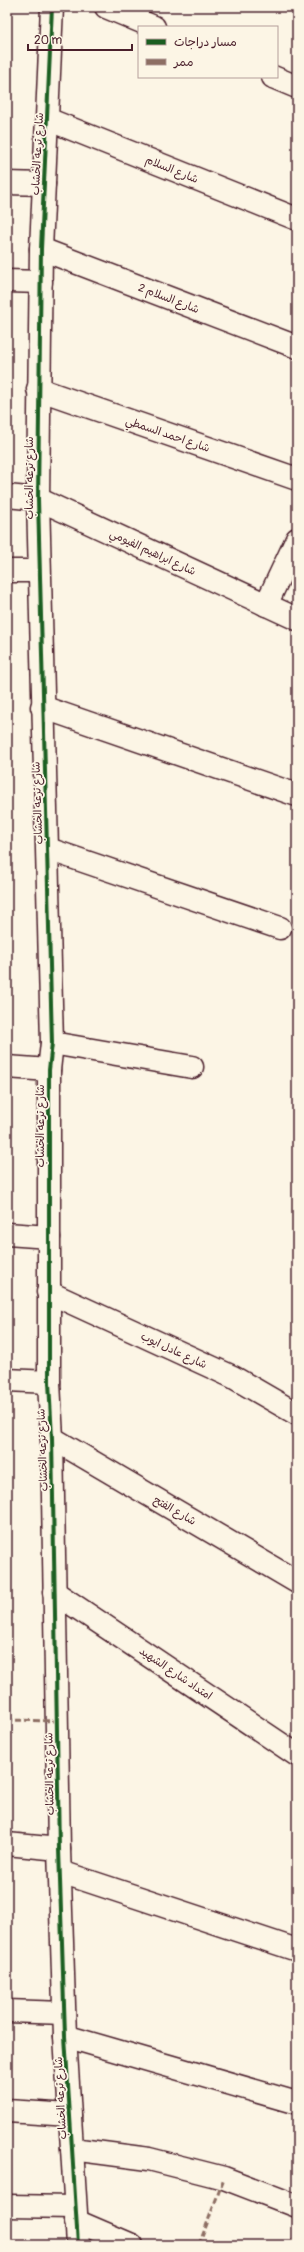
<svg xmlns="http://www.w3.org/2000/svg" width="304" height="2252" viewBox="0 0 304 2252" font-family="Pangolin,'Playpen Sans Arabic',sans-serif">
<rect width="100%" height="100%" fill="#fcf5e5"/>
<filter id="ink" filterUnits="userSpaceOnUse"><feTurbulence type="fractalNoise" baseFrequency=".025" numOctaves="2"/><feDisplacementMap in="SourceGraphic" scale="8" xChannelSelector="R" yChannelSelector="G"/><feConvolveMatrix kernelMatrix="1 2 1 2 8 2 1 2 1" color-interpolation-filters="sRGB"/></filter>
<g filter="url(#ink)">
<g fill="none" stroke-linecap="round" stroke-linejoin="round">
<defs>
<g id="minor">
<polyline points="52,7 41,249 38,499 52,1043 49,1070 49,1382 52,1438 59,1849 65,2036 78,2245"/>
<polyline points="106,7 154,27"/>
<polyline points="273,77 297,87"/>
<polyline points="47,119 297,219"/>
<polyline points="7,183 44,184"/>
<polyline points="41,249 297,347"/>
<polyline points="7,281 41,282"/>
<polyline points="38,389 297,479"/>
<polyline points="7,496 38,499 297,619"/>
<polyline points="7,571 38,571"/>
<polyline points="266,605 297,539"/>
<polyline points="42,707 297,795"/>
<polyline points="48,849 280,928"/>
<polyline points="52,1043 192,1067"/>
<polyline points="7,1067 49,1070"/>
<polyline points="7,1234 49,1237"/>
<polyline points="48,1292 233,1377 297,1414"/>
<polyline points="7,1380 49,1382"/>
<polyline points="52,1438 297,1582"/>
<polyline points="54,1592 297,1755"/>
<polyline points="7,1844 59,1849"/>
<polyline points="61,1872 297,1950"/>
<polyline points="7,2011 64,2013"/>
<polyline points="65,2036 297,2103"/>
<polyline points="7,2111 70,2115"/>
<polyline points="72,2149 149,2159 224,2178 297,2206"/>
<polyline points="7,2206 75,2207"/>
<polyline points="76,2221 132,2245"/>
</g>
</defs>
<use href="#minor" stroke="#4a1f2b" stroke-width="25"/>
<use href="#minor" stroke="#fcf5e5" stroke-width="22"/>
<g stroke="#8d6e63" stroke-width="3" stroke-dasharray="6 3" stroke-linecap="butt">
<polyline points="7,1720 57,1721"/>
<polyline points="199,2245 224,2178"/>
</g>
<defs>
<polyline id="cycleway" points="52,7 41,249 38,499 52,1043 49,1070 49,1382 52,1438 59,1849 65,2036 78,2245"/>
</defs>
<use href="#cycleway" stroke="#fcf5e5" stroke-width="6"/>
<use href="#cycleway" stroke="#1b5e20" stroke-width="4"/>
</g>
</g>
<g text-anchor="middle" stroke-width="3.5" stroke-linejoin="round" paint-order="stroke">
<g font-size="11" fill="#4a1f2b" stroke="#fcf5e5">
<text transform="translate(37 154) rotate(-87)" y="4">شارع ترعه الخشاب</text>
<text transform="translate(172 169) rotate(22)" y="4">شارع السلام</text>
<text transform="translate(169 298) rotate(21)" y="4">شارع السلام 2</text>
<text transform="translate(168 434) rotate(19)" y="4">شارع احمد السمطي</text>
<text transform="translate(29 478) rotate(-90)" y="4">شارع ترعه الخشاب</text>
<text transform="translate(153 552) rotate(25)" y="4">شارع ابراهيم الفيومي</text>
<text transform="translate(37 803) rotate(-92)" y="4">شارع ترعه الخشاب</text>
<text transform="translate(40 1126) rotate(-90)" y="4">شارع ترعه الخشاب</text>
<text transform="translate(174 1350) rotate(25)" y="4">شارع عادل ايوب</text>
<text transform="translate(42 1450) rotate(-92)" y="4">شارع ترعه الخشاب</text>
<text transform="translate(175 1510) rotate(30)" y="4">شارع الفتح</text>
<text transform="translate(176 1673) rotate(34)" y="4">امتداد شارع الشهيد</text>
<text transform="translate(49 1774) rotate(-91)" y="4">شارع ترعه الخشاب</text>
<text transform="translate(60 2098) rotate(-93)" y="4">شارع ترعه الخشاب</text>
</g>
</g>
<rect width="304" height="2252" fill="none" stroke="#fcf5e5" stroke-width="24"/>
<rect x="12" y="12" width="280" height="2228" fill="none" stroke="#4a1f2b" stroke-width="1.5" filter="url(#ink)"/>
<rect x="138" y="26" width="140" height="52" fill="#fcf5e5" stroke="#b59f9b"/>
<rect x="146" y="39" width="20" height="6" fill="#1b5e20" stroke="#b59f9b"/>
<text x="174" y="46" font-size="12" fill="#4a1f2b">مسار دراجات</text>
<rect x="146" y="59" width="20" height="6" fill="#8d6e63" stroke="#b59f9b"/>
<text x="174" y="66" font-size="12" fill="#4a1f2b">ممر</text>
<path d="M28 44v6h104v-6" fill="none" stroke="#4a1f2b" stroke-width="2"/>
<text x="34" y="44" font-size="12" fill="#4a1f2b" stroke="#fcf5e5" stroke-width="3" paint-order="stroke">20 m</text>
</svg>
